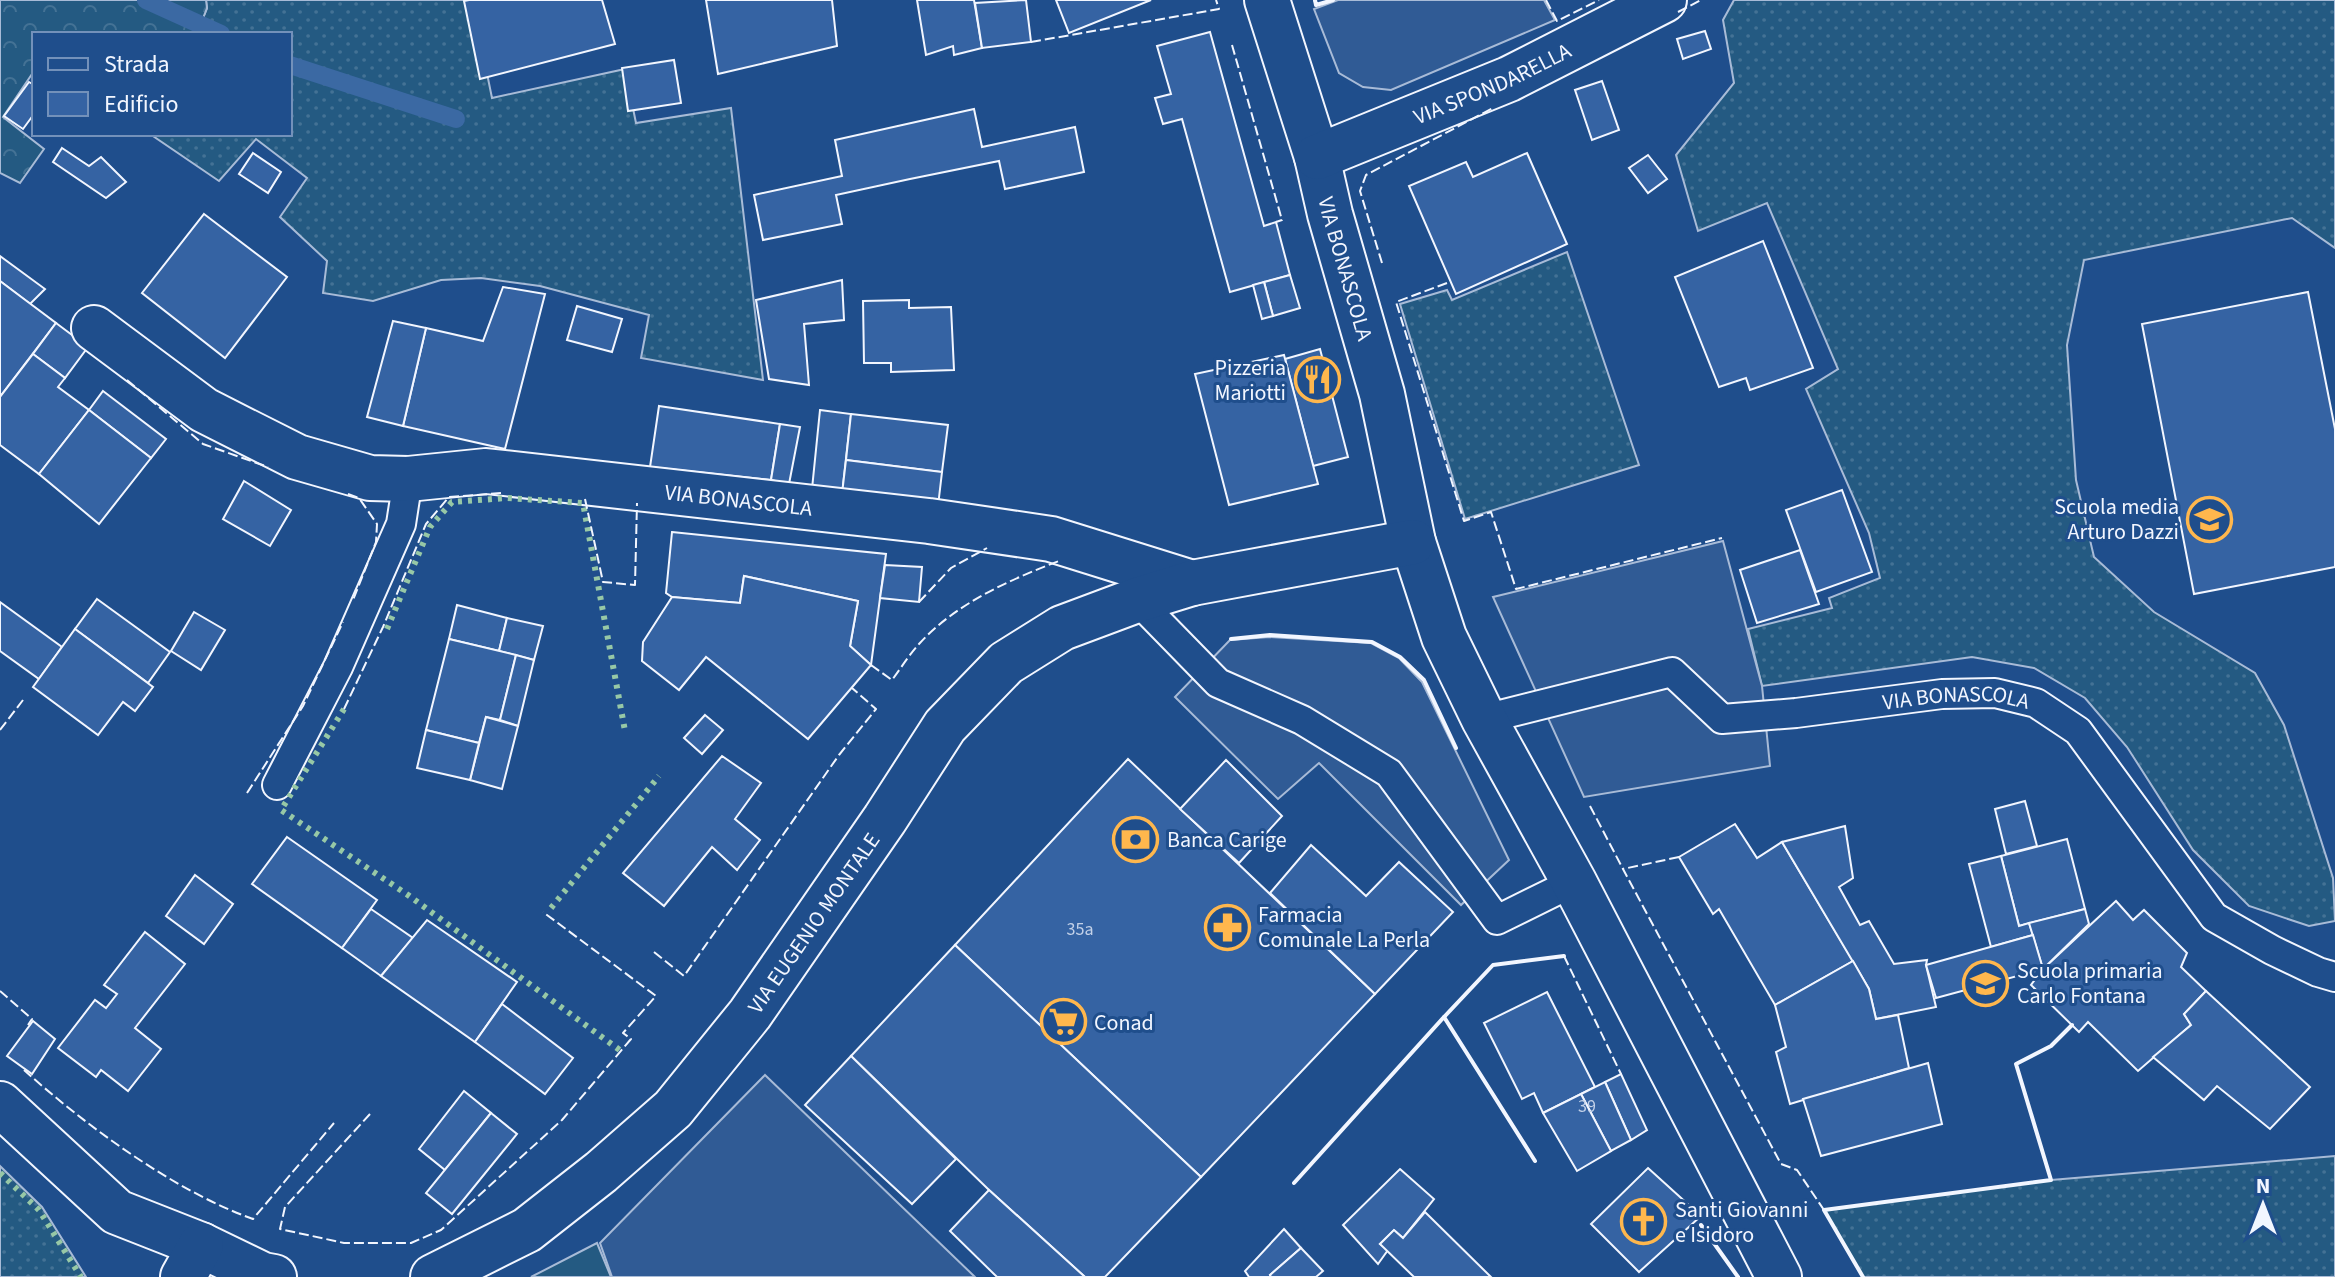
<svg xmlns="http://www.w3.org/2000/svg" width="2335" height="1277" viewBox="0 0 2335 1277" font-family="'Source Sans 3',sans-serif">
<defs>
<pattern id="grass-dots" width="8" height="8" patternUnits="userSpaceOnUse" patternTransform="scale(2)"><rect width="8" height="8" fill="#245a82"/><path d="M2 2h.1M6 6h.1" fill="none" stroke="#447295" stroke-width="1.8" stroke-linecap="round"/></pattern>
<pattern id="forest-crowns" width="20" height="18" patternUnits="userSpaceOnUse" patternTransform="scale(2)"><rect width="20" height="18" fill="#245a82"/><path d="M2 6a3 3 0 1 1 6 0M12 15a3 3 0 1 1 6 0" fill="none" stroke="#447295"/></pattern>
</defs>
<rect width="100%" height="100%" fill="#1f4e8c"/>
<g fill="url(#grass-dots)" stroke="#a8bbd7" stroke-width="2">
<polygon points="206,0 472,0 492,98 625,69 636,123 731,108 763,380 641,358 649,315 540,286 481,278 441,280 373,301 323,293 327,261 280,217 307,178 256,139 219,181 150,134 290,134 290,34 190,34 198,30 207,8"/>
<polygon points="1734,0 2335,0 2335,248 2292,218 2084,260 2067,345 2076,480 2094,557 2154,612 2255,673 2284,725 2333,878 2335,921 2309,926 2249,906 2193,850 2127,747 2085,698 2034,668 1972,657 1762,686 1748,629 1832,608 1829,598 1880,578 1869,533 1806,389 1838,369 1767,203 1698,231 1676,155 1734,83 1723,20"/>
<polygon points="1567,252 1639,465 1465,519 1400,304 1447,290 1452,300"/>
<polygon points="2335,1156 2335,1277 1863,1277 1824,1210 2051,1180"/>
<polygon points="0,1166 42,1207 86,1277 0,1277"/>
</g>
<polygon fill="url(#forest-crowns)" stroke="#a8bbd7" stroke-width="2" points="0,0 206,0 207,8 198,31 190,34 34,34 34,71 3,117 44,149 20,183 0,173"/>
<polygon fill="#245a82" stroke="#a8bbd7" stroke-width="2" points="597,1243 611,1277 531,1277"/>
<g fill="#305b95" stroke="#a8bbd7" stroke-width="2">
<polygon points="1338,0 1544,0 1555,20 1391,90 1363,87 1339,73 1314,9"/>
<polygon points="1723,541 1762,686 1770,766 1584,797 1493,597"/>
<polygon points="1269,637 1371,643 1399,658 1422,682 1509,860 1461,905 1319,763 1278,799 1175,697 1230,640"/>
<polygon points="765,1075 975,1277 612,1277 600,1243"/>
</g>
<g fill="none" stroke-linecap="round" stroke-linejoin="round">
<g stroke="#3b69a3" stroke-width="18">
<polyline points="146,0 221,34"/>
<polyline points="290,65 456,119"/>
</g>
</g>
<g fill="#3563a3" stroke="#f2f6ff" stroke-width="2">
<polygon points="469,0 602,0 615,44 480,79 464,1"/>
<polygon points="706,0 832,0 837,46 718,74"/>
<polygon points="917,0 974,0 982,48 954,55 953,46 926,55"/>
<polygon points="1026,0 1031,42 982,48 975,3"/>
<polygon points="1056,0 1151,0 1069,33"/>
<polygon points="1705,31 1711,49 1683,59 1677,39"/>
<polygon points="1210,32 1264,226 1276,222 1290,275 1230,292 1182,119 1163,124 1155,98 1171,94 1157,46"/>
<polygon points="674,60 681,103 628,111 622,68"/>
<polygon points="1602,81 1619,130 1592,140 1575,90"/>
<polygon points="29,82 34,85 34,114 23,129 4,116"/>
<polygon points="974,109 982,147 1075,127 1084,172 1005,189 999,161 910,179 836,195 842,224 763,240 754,195 842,176 835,140"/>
<polygon points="62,148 89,166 101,157 126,182 106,198 53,162"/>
<polygon points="253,153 281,172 268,193 239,174"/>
<polygon points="1527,153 1567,244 1456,294 1409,186 1466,162 1473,177"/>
<polygon points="1648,155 1667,179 1648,193 1629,168"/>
<polygon points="204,214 287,277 225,358 142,293"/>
<polygon points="1763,241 1813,368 1750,390 1746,378 1719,387 1675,277"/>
<polygon points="0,256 45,289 30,304 0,281"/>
<polygon points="1290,275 1300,308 1273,316 1264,282"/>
<polygon points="842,280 844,320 804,324 809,385 769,379 756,300"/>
<polygon points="0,281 56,323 0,397"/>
<polygon points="1264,282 1273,316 1262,319 1253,285"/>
<polygon points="503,287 545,294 505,449 403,426 426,328 483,341"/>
<polygon points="2308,292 2335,429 2335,567 2194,594 2142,324"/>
<polygon points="909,300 909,308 951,307 954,370 891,372 891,363 864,363 863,301"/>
<polygon points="577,306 622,319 612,352 567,340"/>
<polygon points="393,321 426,328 403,426 367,417"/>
<polygon points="56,323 88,347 65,378 33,354"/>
<polygon points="1320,349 1348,457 1313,466 1285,359"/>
<polygon points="33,354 65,378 58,387 89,410 39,474 0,445 0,397"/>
<polygon points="1284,355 1318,484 1229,505 1195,374"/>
<polygon points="103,391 166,439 151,458 89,410"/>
<polygon points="659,406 780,424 771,480 650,467"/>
<polygon points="89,410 151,458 99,524 39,474"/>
<polygon points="820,410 851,414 842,494 812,489"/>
<polygon points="851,414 948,425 942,472 846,460"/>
<polygon points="780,424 800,427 789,484 771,480"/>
<polygon points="846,460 942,472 938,506 842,494"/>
<polygon points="244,481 291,510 270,546 223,519"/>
<polygon points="1842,490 1872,572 1816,592 1786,510"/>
<polygon points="672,532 886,554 871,665 850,646 858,601 744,576 740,603 672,597 666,593"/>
<polygon points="1800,550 1819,604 1757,623 1740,570"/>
<polygon points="885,565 922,567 919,602 880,598"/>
<polygon points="744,576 858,601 850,646 871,665 808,739 706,657 679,690 642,661 643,642 672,597 740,603"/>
<polygon points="97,599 170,652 148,683 75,629"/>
<polygon points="0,602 62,647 39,679 0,651"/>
<polygon points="457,605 507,618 499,651 449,639"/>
<polygon points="194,612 225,630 201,670 171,651"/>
<polygon points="507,618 543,626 534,660 499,651"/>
<polygon points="75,629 153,687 135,711 123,702 98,735 33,687"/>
<polygon points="449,639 516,655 500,720 486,717 479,743 426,730"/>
<polygon points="516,655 534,660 518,726 500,720"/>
<polygon points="705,715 723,730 702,754 684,738"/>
<polygon points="486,717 518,726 502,789 470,780"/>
<polygon points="426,730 479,743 470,780 417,768"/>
<polygon points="722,756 761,783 735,819 760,840 737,870 712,847 664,906 623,873"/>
<polygon points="1128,759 1375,994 1201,1177 955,945"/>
<polygon points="1226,760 1282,816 1239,863 1180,809"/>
<polygon points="2025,801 2037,846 2006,854 1995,809"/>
<polygon points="1735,824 1757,858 1782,842 1853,961 1775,1005 1719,909 1713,914 1679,857"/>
<polygon points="1845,826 1853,878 1839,887 1860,925 1869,921 1894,964 1927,960 1926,965 1936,1007 1876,1019 1869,989 1782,842"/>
<polygon points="287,837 377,900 342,948 252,884"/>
<polygon points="2067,839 2085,909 2019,926 2001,856"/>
<polygon points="1311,845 1366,896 1399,862 1453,912 1375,994 1270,893"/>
<polygon points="2001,856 2019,926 2029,923 2033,935 1991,947 1969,864"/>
<polygon points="195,875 233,904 204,944 166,916"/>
<polygon points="2116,901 2133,920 2144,910 2187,953 2181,967 2206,991 2184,1014 2191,1025 2138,1071 2088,1022 2079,1032 2031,985 2043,969"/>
<polygon points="371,909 413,938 381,976 342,948"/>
<polygon points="2085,909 2089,924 2043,969 2029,923"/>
<polygon points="427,920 517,982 475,1042 381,976"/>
<polygon points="145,932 185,964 135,1028 161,1049 128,1091 101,1070 96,1077 58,1048 95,1000 106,1008 117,994 104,985"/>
<polygon points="2033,935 2043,969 1936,998 1926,965"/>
<polygon points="955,945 1201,1177 1105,1277 1085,1277 989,1190 851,1056"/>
<polygon points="1853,961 1869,989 1876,1019 1898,1015 1909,1068 1790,1104 1776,1052 1786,1047 1775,1005"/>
<polygon points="2206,991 2310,1087 2270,1129 2217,1086 2204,1100 2153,1057 2191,1025 2184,1014"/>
<polygon points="1547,992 1595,1087 1543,1113 1534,1093 1522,1099 1484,1023"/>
<polygon points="502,1004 573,1058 545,1094 475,1042"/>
<polygon points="33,1021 55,1039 32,1074 7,1056"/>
<polygon points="851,1056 956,1159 912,1204 805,1105"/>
<polygon points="1928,1063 1942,1124 1821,1156 1803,1099"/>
<polygon points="1621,1074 1647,1130 1631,1140 1605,1082"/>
<polygon points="1605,1082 1631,1140 1611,1151 1581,1094"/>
<polygon points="464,1091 491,1113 445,1170 419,1149"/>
<polygon points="1581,1094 1611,1151 1577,1171 1543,1113"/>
<polygon points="491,1113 517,1134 452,1214 426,1193"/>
<polygon points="1648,1168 1701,1216 1639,1272 1591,1224"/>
<polygon points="1400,1169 1434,1199 1403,1238 1394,1230 1380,1244 1388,1250 1378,1264 1343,1225"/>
<polygon points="989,1190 1085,1277 997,1277 950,1231"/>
<polygon points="1425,1212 1491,1277 1414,1277 1380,1244 1394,1230 1403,1238"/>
<polygon points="1284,1229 1301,1248 1270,1275 1271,1277 1249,1277 1245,1271"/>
<polygon points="1301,1248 1323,1271 1316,1277 1271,1277 1270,1275"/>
</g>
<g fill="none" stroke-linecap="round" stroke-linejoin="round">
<defs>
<g id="lane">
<polyline points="1137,600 1218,683 1302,720 1389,773 1497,920 1574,882"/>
<path id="s1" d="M 1484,719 L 1672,672 L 1722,719 L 1796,713 L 1942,694 L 1995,693 L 2036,703 L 2078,731 L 2214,917 L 2272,950 L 2318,972 L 2335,977"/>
<polyline points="277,785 338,667 401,524 408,479"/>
</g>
<g id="street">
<path id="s2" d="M 1267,0 L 1317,157 L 1330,214 L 1382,394 L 1413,542 L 1444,637 L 1484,719 L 1574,882 L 1779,1277"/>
<path id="s3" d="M 1317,157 L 1509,79 L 1664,0"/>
<path id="s4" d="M 94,328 L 204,410 L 297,457 L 370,478 L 408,479 L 486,471 L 929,521 L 1051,539 L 1192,583"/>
<polyline points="0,1104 117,1212 201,1245 263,1275 274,1277"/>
<polyline points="183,1277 201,1245"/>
<path id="s5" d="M 433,1277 L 527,1230 L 601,1172 L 673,1109 L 750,1014 L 885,819 L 945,726 L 1006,663 L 1062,628 L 1137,600 L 1192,583 L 1413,542"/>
</g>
</defs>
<use href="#lane" stroke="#f2f6ff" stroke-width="32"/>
<use href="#street" stroke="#f2f6ff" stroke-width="48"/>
<use href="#lane" stroke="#1f4e8c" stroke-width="28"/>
<use href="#street" stroke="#1f4e8c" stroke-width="44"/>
<g stroke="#97c8a6" stroke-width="6" stroke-dasharray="4 6" stroke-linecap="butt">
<polyline points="387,629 430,527 452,502 507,498 583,503 625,731"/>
<polyline points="344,709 281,810 408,895 621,1051"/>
<polyline points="551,908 659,776"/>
<polyline points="0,1173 39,1210 81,1277"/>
</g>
<g stroke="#f2f6ff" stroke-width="2" stroke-dasharray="10 4" stroke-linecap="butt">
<polyline points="1314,0 1316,5 1333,0"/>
<polyline points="1546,0 1557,21 1599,0"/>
<polyline points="1678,12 1701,0"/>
<polyline points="1031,42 1219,9 1216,0"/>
<polyline points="1232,45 1282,220 1276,222"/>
<polyline points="1382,263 1360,191 1366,175 1493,108"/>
<polyline points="1447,283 1396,302 1464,521 1491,512 1516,589 1722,538"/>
<polyline points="127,380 203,444 268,467"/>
<polyline points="348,494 359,498 377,524 376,542 353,600"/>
<polyline points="585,499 603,582 635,585 637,503"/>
<polyline points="919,602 951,568 987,548"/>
<path d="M 871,665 L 892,680 C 901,668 909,655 919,644 C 955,604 1009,580 1059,561"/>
<polyline points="344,709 383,627 426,524 449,497 502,493"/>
<polyline points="0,730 23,700"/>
<polyline points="247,793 303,706 343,622"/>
<polyline points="1590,806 1623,869"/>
<polyline points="1679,857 1623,869 1781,1164 1797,1170 1824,1210"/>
<polyline points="654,952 684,976 839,755 876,709 852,688"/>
<polyline points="1564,956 1621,1074"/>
<polyline points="0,991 32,1019 28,1025"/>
<path d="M 24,1070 C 85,1125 174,1191 253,1219 L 334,1123"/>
<polyline points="370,1114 285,1207 280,1229 344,1243 411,1243 441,1230 562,1120 631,1039 623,1033 656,996 543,912"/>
</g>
<g stroke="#f2f6ff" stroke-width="4">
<polyline points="1315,0 1316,5 1333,0"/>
<polyline points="1231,639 1270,635 1372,642 1400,657 1424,680 1456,748"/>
<polyline points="1444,1017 1493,965 1564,956"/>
<polyline points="1294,1183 1444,1017 1535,1161"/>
<polyline points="1701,1225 1738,1277"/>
<polyline points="1863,1277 1824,1210 2051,1180 2016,1064 2051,1046 2072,1025"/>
</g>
</g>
<defs>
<symbol id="restaurant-ring" viewBox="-11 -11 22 22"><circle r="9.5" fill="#1f4e8c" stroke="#ffb74d" stroke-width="1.5"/><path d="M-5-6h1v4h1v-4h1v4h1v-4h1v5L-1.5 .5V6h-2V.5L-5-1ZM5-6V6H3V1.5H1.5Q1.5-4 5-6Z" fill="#ffb74d"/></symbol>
<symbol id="school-ring" viewBox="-11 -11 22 22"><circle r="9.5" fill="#1f4e8c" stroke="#ffb74d" stroke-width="1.5"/><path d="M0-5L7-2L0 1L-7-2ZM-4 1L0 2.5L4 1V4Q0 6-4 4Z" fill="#ffb74d"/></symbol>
<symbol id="bank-ring" viewBox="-11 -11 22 22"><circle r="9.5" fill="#1f4e8c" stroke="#ffb74d" stroke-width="1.5"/><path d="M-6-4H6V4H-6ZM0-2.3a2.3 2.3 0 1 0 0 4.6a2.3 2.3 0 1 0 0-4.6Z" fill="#ffb74d"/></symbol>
<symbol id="pharmacy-ring" viewBox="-11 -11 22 22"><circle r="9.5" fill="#1f4e8c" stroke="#ffb74d" stroke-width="1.5"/><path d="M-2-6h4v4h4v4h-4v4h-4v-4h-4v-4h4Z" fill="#ffb74d"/></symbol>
<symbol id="supermarket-ring" viewBox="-11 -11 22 22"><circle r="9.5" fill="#1f4e8c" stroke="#ffb74d" stroke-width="1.5"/><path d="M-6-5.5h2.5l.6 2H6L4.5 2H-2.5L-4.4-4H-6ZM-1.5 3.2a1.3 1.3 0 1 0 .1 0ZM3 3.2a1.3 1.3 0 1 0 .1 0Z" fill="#ffb74d"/></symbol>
<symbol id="church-ring" viewBox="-11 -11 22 22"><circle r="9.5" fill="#1f4e8c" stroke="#ffb74d" stroke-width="1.5"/><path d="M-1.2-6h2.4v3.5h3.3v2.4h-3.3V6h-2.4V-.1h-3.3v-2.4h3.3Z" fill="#ffb74d"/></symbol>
</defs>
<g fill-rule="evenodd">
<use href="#restaurant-ring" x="1292" y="354" width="51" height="51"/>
<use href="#school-ring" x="2184" y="494" width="51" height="51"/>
<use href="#bank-ring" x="1110" y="814" width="51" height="51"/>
<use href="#pharmacy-ring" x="1202" y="902" width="51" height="51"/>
<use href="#school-ring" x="1960" y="958" width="51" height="51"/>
<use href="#supermarket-ring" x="1038" y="996" width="51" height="51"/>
<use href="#church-ring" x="1618" y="1196" width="51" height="51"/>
</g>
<g text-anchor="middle" stroke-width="6" stroke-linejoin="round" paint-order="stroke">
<g font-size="18" fill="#c3d1e8">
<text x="1080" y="935">35a</text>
<text x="1587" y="1112">39</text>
</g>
<g font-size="22" fill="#f2f6ff" stroke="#1f4e8c">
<text dy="8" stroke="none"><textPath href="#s3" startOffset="190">VIA SPONDARELLA</textPath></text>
<text dy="8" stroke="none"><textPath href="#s2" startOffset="280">VIA BONASCOLA</textPath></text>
<text dy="8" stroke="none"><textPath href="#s4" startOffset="688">VIA BONASCOLA</textPath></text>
<text dy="8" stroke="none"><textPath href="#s1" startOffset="498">VIA BONASCOLA</textPath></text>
<text dy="8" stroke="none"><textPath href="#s5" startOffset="528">VIA EUGENIO MONTALE</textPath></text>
</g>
<g font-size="22" fill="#f2f6ff" stroke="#1f4e8c" text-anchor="start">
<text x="1286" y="375" text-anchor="end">Pizzeria<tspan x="1286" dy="25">Mariotti</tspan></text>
<text x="2179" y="514" text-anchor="end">Scuola media<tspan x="2179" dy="25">Arturo Dazzi</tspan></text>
<text x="1167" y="847">Banca Carige</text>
<text x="1258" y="922">Farmacia<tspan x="1258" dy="25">Comunale La Perla</tspan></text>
<text x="2017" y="978">Scuola primaria<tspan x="2017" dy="25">Carlo Fontana</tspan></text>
<text x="1094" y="1030">Conad</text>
<text x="1675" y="1217">Santi Giovanni<tspan x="1675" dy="25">e Isidoro</tspan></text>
</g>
</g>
<rect x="32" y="32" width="260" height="104" fill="#1f4e8c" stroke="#7391ba" stroke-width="2"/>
<rect x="48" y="58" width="40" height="12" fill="#1f4e8c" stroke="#7391ba" stroke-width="2"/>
<text x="104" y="72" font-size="24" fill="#f2f6ff">Strada</text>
<rect x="48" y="92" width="40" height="24" fill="#3563a3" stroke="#7391ba" stroke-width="2"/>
<text x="104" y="112" font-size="24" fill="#f2f6ff">Edificio</text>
<g transform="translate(2263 1205)" stroke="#1f4e8c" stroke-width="6" paint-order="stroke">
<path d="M0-6L14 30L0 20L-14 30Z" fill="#f2f6ff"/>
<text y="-12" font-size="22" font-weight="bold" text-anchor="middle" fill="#f2f6ff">N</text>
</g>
</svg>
